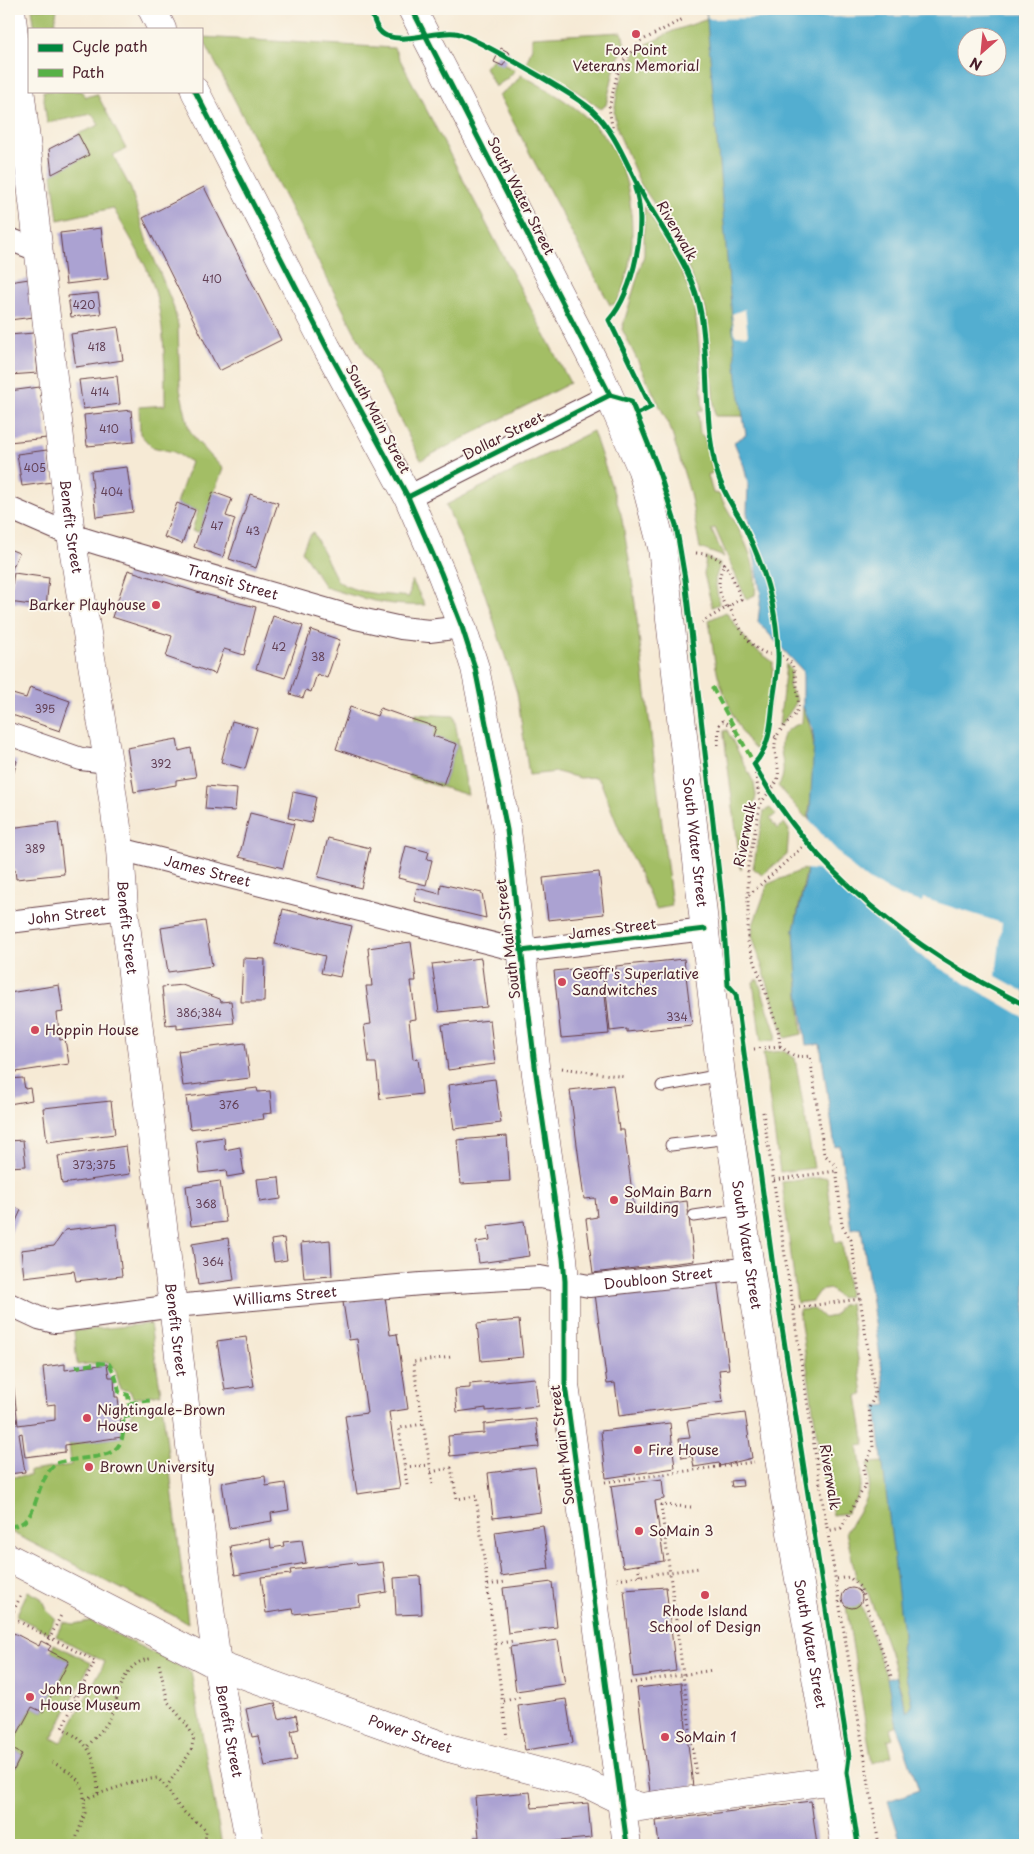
<svg xmlns="http://www.w3.org/2000/svg" width="1034" height="1854" viewBox="0 0 1034 1854" font-family="'Playpen Sans',sans-serif">
<rect width="100%" height="100%" fill="#fbf7ec"/>
<filter id="ink" filterUnits="userSpaceOnUse"><feTurbulence type="fractalNoise" baseFrequency=".02" numOctaves="2"/><feDisplacementMap in="SourceGraphic" scale="10" xChannelSelector="R" yChannelSelector="G"/><feConvolveMatrix kernelMatrix="1 2 1 2 8 2 1 2 1" color-interpolation-filters="sRGB"/></filter>
<filter id="wash" filterUnits="userSpaceOnUse"><feTurbulence type="fractalNoise" baseFrequency=".0096" numOctaves="4" result="noise"/><feDisplacementMap in="SourceGraphic" scale="20" xChannelSelector="R" yChannelSelector="G"/><feGaussianBlur stdDeviation="1.12" result="paint"/><feColorMatrix in="noise" values="0 0 0 0 0 0 0 0 0 0 0 0 0 0 0 0 0 1.4 0 .05"/><feComposite in="paint" operator="in"/></filter>
<g filter="url(#wash)">
<rect width="100%" height="100%" fill="#f6ead5"/>
<g fill="#a3be65" stroke="#766e48">
<polygon points="32,9 57,9 54,29 35,29"/>
<polygon points="708,19 709,34 743,416 715,416 706,310 671,229 640,183 618,132 614,113 618,88 628,64 635,53 642,47 673,31"/>
<polygon points="622,32 625,47 616,62 606,105 601,109 568,85 526,64 532,47 532,37"/>
<polygon points="202,37 394,48 570,383 421,460"/>
<polygon points="493,59 515,70 508,78 495,87 485,67"/>
<path d="M 521,75 C 597,115 633,148 632,239 C 632,255 625,292 615,304 L 610,305 L 499,95 L 514,84 Z"/>
<path d="M 43,91 L 82,91 L 86,97 L 97,94 L 126,149 L 113,155 L 131,189 L 146,239 L 173,305 L 178,325 L 180,389 L 189,429 L 196,440 L 223,469 L 199,532 L 192,531 L 198,511 L 177,503 L 191,462 L 174,452 L 152,447 L 140,434 L 139,407 L 165,405 C 165,363 165,318 151,279 C 141,254 126,231 113,208 L 58,220 L 52,174 L 89,155 L 78,134 L 99,125 L 92,114 L 47,123 Z"/>
<path d="M 644,207 C 661,230 683,269 691,296 C 701,332 700,373 703,410 L 698,412 L 700,433 L 705,438 L 714,472 L 708,475 L 713,493 L 719,494 C 736,526 759,556 755,595 L 746,599 L 715,528 L 711,529 L 724,557 L 700,548 L 690,493 L 670,427 L 622,329 L 644,255 Z"/>
<polygon points="593,431 621,514 631,571 672,906 656,909 621,834 601,783 596,777 580,778 557,772 529,775 517,693 485,594 446,505"/>
<path d="M 313,532 L 337,580 C 355,595 387,594 409,597 L 412,580 L 425,605 C 389,607 359,598 325,587 L 302,551 L 307,539 Z"/>
<polygon points="706,557 720,564 715,580 719,604 712,607 704,574"/>
<path d="M 726,612 L 751,646 L 773,662 L 772,692 L 761,746 L 758,750 C 745,749 721,688 718,675 C 713,658 712,638 709,620 Z"/>
<path d="M 786,664 L 791,670 L 789,686 L 797,700 C 795,706 783,722 779,727 Z"/>
<path d="M 803,707 C 821,747 813,778 808,820 L 778,786 C 795,763 761,736 802,723 Z"/>
<polygon points="416,714 454,716 468,795 408,777 409,774 443,785 457,744 433,736 435,727 414,720"/>
<polygon points="727,730 754,783 756,796 741,870 724,735 724,731"/>
<polygon points="770,808 776,814 770,819 778,829 784,823 789,830 787,855 762,875 753,868 764,811"/>
<polygon points="807,868 794,930 802,1034 785,1038 752,935 753,925 768,884"/>
<polygon points="758,979 776,1034 775,1040 761,1042 753,982"/>
<polygon points="783,1051 795,1058 814,1168 780,1172 763,1053"/>
<polygon points="827,1177 835,1242 842,1242 849,1296 840,1298 830,1289 819,1291 812,1301 797,1303 782,1182"/>
<path d="M 850,1304 L 863,1394 L 857,1396 L 865,1445 L 858,1446 C 863,1479 865,1485 847,1513 L 833,1515 L 828,1489 L 824,1486 L 799,1310 L 814,1309 L 824,1318 L 834,1316 L 841,1305 Z"/>
<polygon points="150,1324 161,1394 133,1398 130,1391 120,1389 116,1372 108,1362 77,1365 74,1331"/>
<polygon points="162,1403 188,1623 9,1531 9,1477 30,1476 30,1471 71,1465 69,1444 122,1437 120,1420 130,1419 134,1406"/>
<path d="M 884,1462 L 912,1705 L 907,1712 L 889,1650 L 868,1593 L 856,1577 L 846,1532 C 861,1507 874,1493 868,1463 Z"/>
<polygon points="28,1591 41,1598 47,1611 55,1618 48,1633 16,1616"/>
<polygon points="860,1603 888,1681 897,1726 890,1729 893,1738 888,1740 892,1756 872,1763 846,1606 855,1607"/>
<polygon points="90,1621 191,1672 222,1845 9,1845 9,1768 14,1770 22,1754 10,1748 32,1707 43,1712 69,1661 51,1652 54,1644 91,1663 52,1738 61,1743 105,1662 56,1636 63,1622 74,1624"/>
</g>
<path fill="#52aed0" stroke="#4e667e" fill-rule="evenodd" d="M 706,9 L 1025,9 L 1025,1845 L 902,1845 L 888,1801 L 919,1790 L 897,1726 L 887,1679 L 896,1676 L 907,1712 L 912,1705 L 900,1648 L 903,1635 L 876,1407 L 887,1405 L 861,1227 L 851,1229 L 840,1146 L 835,1147 L 820,1044 L 806,1045 L 797,977 L 794,930 L 806,878 L 814,742 L 812,727 L 803,707 L 803,671 L 758,622 L 761,595 L 747,512 L 748,484 L 744,466 L 734,442 L 746,435 L 737,378 ZM 966,38 L 996,38 L 996,68 L 966,68 Z"/>
<g fill="#f6ead5">
<polygon points="706,9 1025,9 1025,14 708,19"/>
<polygon points="745,309 748,336 735,335 732,314"/>
<polygon points="806,817 853,868 868,880 900,896 922,902 923,898 1002,923 996,976 1025,992 1025,1018 929,962 866,913 826,876 817,870 804,869"/>
</g>
<g id="blocks">
<g fill="#aba2d2">
<polygon points="501,48 510,53 503,66 494,62"/>
<polygon points="78,134 89,155 52,174 49,149"/>
<polygon points="9,178 13,207 9,208"/>
<polygon points="204,187 281,340 219,371 143,218"/>
<polygon points="101,228 108,279 66,284 60,233"/>
<polygon points="29,279 34,317 9,320 9,282"/>
<polygon points="98,293 101,314 71,317 68,296"/>
<polygon points="118,327 123,360 76,367 71,334"/>
<polygon points="34,333 38,373 9,375 9,335"/>
<polygon points="117,376 120,404 83,409 79,380"/>
<polygon points="40,387 47,438 9,442 9,391"/>
<polygon points="131,410 134,442 87,446 84,415"/>
<polygon points="47,450 52,482 22,486 17,454"/>
<polygon points="127,467 133,512 96,517 91,471"/>
<polygon points="213,492 232,499 226,516 235,519 223,557 194,547"/>
<polygon points="250,494 278,503 256,568 229,559"/>
<polygon points="177,503 195,510 182,544 164,537"/>
<polygon points="9,549 19,553 9,576"/>
<polygon points="128,570 200,593 256,607 244,655 224,649 215,674 166,657 172,636 112,617"/>
<polygon points="14,573 49,578 46,607 9,602 9,585 12,585"/>
<polygon points="273,616 303,626 285,678 256,669"/>
<polygon points="311,630 340,640 327,678 317,674 311,692 306,690 303,698 290,694"/>
<polygon points="30,687 70,701 60,731 9,714 9,693 26,698"/>
<polygon points="350,707 377,716 380,708 408,718 436,727 433,736 457,744 443,785 336,749"/>
<polygon points="232,721 257,728 245,769 221,762"/>
<polygon points="177,739 179,751 191,748 196,777 176,780 176,785 134,792 127,748"/>
<polygon points="9,758 17,761 9,789"/>
<polygon points="207,786 237,789 235,811 205,809"/>
<polygon points="293,792 316,797 311,823 288,818"/>
<polygon points="250,813 294,824 283,868 239,857"/>
<polygon points="58,822 64,874 16,879 15,870 9,870 9,828"/>
<polygon points="328,838 370,848 361,888 318,877"/>
<polygon points="406,846 429,852 427,859 432,860 426,885 398,878"/>
<polygon points="599,872 604,914 548,920 543,878"/>
<polygon points="441,884 482,893 486,918 414,901 417,888 440,894"/>
<polygon points="283,909 352,926 340,977 321,973 325,956 275,944"/>
<polygon points="205,921 212,966 168,972 161,928"/>
<polygon points="411,942 416,981 411,981 416,1019 409,1020 413,1059 418,1058 422,1094 380,1099 376,1063 369,1063 364,1025 371,1024 366,986 372,986 368,948"/>
<polygon points="243,958 265,959 264,1002 241,1002"/>
<polygon points="481,958 487,1007 439,1012 432,964"/>
<polygon points="684,959 692,1025 627,1032 627,1029 610,1031 604,971 616,969 616,966"/>
<polygon points="602,966 609,1034 561,1038 554,971"/>
<polygon points="59,985 63,1012 57,1013 60,1040 65,1039 69,1064 9,1073 9,1042 12,1041 9,1021 9,993"/>
<polygon points="182,985 220,999 221,1002 231,1001 234,1023 177,1029 177,1024 166,1025 162,987"/>
<polygon points="490,1020 495,1064 448,1070 442,1025"/>
<polygon points="245,1043 250,1078 183,1086 178,1051"/>
<polygon points="23,1078 25,1089 30,1088 32,1100 9,1104 9,1079"/>
<polygon points="495,1079 501,1123 454,1129 448,1085"/>
<polygon points="613,1085 619,1130 624,1130 634,1208 687,1201 694,1261 593,1273 586,1219 597,1217 595,1198 584,1199 570,1090"/>
<polygon points="257,1088 258,1092 270,1091 272,1113 263,1114 264,1119 190,1129 186,1097"/>
<polygon points="111,1101 115,1134 47,1142 43,1108"/>
<polygon points="507,1136 510,1181 461,1184 457,1140"/>
<polygon points="224,1137 225,1150 240,1147 244,1174 227,1177 226,1170 200,1173 196,1141"/>
<polygon points="23,1140 26,1166 9,1167 9,1141"/>
<polygon points="126,1146 130,1174 62,1184 58,1156"/>
<polygon points="279,1177 281,1199 260,1202 257,1179"/>
<polygon points="220,1181 226,1222 191,1226 186,1186"/>
<polygon points="9,1204 21,1210 9,1237"/>
<polygon points="524,1221 529,1256 479,1263 476,1242 490,1240 488,1226"/>
<polygon points="116,1224 122,1276 76,1281 74,1271 24,1277 21,1250 54,1246 65,1230"/>
<polygon points="228,1238 234,1280 198,1285 192,1244"/>
<polygon points="284,1238 287,1260 274,1262 271,1240"/>
<polygon points="330,1240 332,1276 304,1278 301,1243"/>
<polygon points="717,1278 729,1369 719,1370 723,1402 619,1416 615,1383 607,1384 595,1294"/>
<polygon points="385,1296 390,1335 397,1334 408,1409 389,1412 400,1488 357,1494 345,1416 367,1413 357,1339 349,1340 343,1302"/>
<polygon points="519,1320 523,1357 481,1361 477,1324"/>
<polygon points="246,1337 254,1386 225,1390 217,1341"/>
<polygon points="11,1364 18,1425 55,1420 55,1404 47,1405 43,1367 65,1364 65,1370 107,1364 109,1377 114,1377 115,1397 118,1397 122,1437 65,1445 65,1452 25,1457 22,1433 19,1434 25,1472 9,1474 9,1365"/>
<polygon points="535,1378 538,1406 486,1411 486,1408 457,1412 455,1389 470,1388 470,1384"/>
<polygon points="745,1413 752,1458 720,1466 719,1463 694,1467 692,1456 682,1458 679,1439 690,1438 687,1421"/>
<polygon points="536,1419 539,1447 450,1456 448,1436 484,1433 484,1424"/>
<polygon points="670,1423 675,1468 606,1478 601,1431"/>
<polygon points="535,1467 541,1512 493,1518 488,1473"/>
<polygon points="265,1476 266,1486 285,1483 289,1510 271,1513 272,1521 229,1528 222,1483"/>
<polygon points="662,1479 664,1499 655,1501 664,1561 623,1567 611,1486"/>
<polygon points="742,1480 743,1486 732,1487 731,1481"/>
<polygon points="543,1525 549,1569 501,1576 495,1532"/>
<polygon points="270,1539 271,1548 284,1546 283,1542 302,1540 306,1563 235,1575 230,1546"/>
<polygon points="356,1562 357,1565 383,1562 387,1592 359,1596 360,1606 294,1614 293,1609 266,1613 261,1577 291,1574 290,1570"/>
<polygon points="420,1576 422,1614 396,1615 394,1578"/>
<polygon points="552,1582 557,1627 508,1633 503,1588"/>
<polygon points="666,1587 676,1671 633,1677 624,1590"/>
<circle cx="852" cy="1598" r="10"/>
<polygon points="14,1633 39,1646 41,1641 51,1646 48,1650 69,1661 43,1712 32,1707 10,1748 22,1754 14,1770 9,1768 9,1643"/>
<polygon points="558,1640 565,1684 516,1691 510,1647"/>
<polygon points="681,1683 693,1787 650,1792 637,1688"/>
<polygon points="566,1699 573,1743 525,1750 518,1706"/>
<polygon points="275,1703 279,1719 296,1715 299,1729 291,1731 297,1760 265,1766 258,1736 252,1737 246,1709"/>
<polygon points="530,1792 532,1808 588,1803 591,1838 516,1845 475,1845 474,1837 479,1837 475,1797"/>
<polygon points="811,1801 817,1845 659,1845 656,1821"/>
</g>
</g>
</g>
<g filter="url(#ink)">
<use href="#blocks" fill-opacity="0" stroke="#643d44" stroke-width="1"/>
<g fill="none" stroke-linecap="round" stroke-linejoin="round">
<defs>
<g id="lane">
<polyline points="662,1086 721,1075"/>
<polyline points="671,1145 730,1138"/>
<polyline points="694,1216 742,1209"/>
</g>
<g id="street">
<polyline points="9,239 40,251"/>
<polyline points="408,497 610,395"/>
<path id="s1" d="M 9,508 L 71,535 L 100,544 L 356,618 L 401,628 L 429,631 L 462,627"/>
<polyline points="9,734 81,759 108,762"/>
<path id="s2" d="M 120,849 L 521,951 L 705,929"/>
<path id="s3" d="M 9,922 L 124,908"/>
<path id="s4" d="M 9,1304 L 39,1318 L 55,1322 L 174,1306 L 421,1284 L 540,1277 L 589,1286 L 752,1268"/>
</g>
<g id="secondary">
<path id="s5" d="M 11,9 L 71,535 L 108,762 L 120,849 L 124,908 L 217,1665 L 250,1845"/>
<path id="s6" d="M 9,1558 L 217,1665 L 449,1748 L 589,1785 L 620,1800 L 641,1807 L 835,1780"/>
</g>
<g id="primary">
<polyline points="152,9 162,29"/>
<path id="s7" d="M 412,9 L 596,366 L 642,470 L 662,547 L 721,1075 L 785,1498 L 845,1845"/>
<polyline points="195,91 327,348 408,497 441,573 462,627 475,668 507,830 536,1074 563,1258 565,1281 565,1385 627,1845"/>
</g>
</defs>
<use href="#lane" stroke="#643d44" stroke-width="13"/>
<use href="#street" stroke="#643d44" stroke-width="24"/>
<use href="#secondary" stroke="#643d44" stroke-width="29"/>
<use href="#primary" stroke="#643d44" stroke-width="29"/>
<g stroke="#643d44" stroke-width="3" stroke-dasharray="1 4" stroke-linecap="butt">
<polyline points="614,137 609,108 617,75 624,60 641,41 685,18"/>
<path d="M 696,553 C 729,555 730,573 741,599 L 702,622"/>
<path d="M 725,563 C 716,579 718,592 726,608"/>
<path d="M 729,606 C 738,625 753,659 779,654"/>
<polyline points="770,734 776,737"/>
<polyline points="718,745 719,725 723,721 732,726 739,737"/>
<polyline points="754,764 760,801"/>
<polyline points="749,895 808,842"/>
<path d="M 780,1046 C 791,1055 796,1058 810,1056 L 824,1154 L 836,1166 L 842,1226 L 851,1240 L 875,1395 L 869,1408 L 873,1447 L 864,1468 L 865,1486 L 841,1528 L 827,1531"/>
<path d="M 754,1049 L 780,1046 L 778,1029 L 748,942 L 748,867 L 760,806 C 764,795 776,788 778,777 C 780,766 772,754 776,739 C 779,728 792,721 797,711 C 801,705 795,667 791,663 C 788,660 782,657 779,654 L 778,648"/>
<polyline points="562,1068 625,1077"/>
<polyline points="763,1112 821,1491 879,1845"/>
<polyline points="774,1180 836,1171"/>
<polyline points="794,1308 860,1299"/>
<polyline points="405,1467 430,1465"/>
<polyline points="431,1472 451,1468 457,1499 476,1496 507,1738"/>
<polyline points="605,1482 754,1462"/>
<polyline points="433,1484 413,1362 451,1357"/>
<polyline points="407,1485 399,1428 423,1424"/>
<polyline points="691,1507 661,1505 696,1775"/>
<polyline points="638,1565 640,1577"/>
<polyline points="617,1579 700,1568"/>
<polyline points="837,1579 849,1577 860,1587 891,1676"/>
<polyline points="488,1585 505,1582"/>
<polyline points="9,1620 22,1593"/>
<path d="M 18,1621 L 95,1661 L 62,1728 C 92,1743 97,1761 98,1794 L 84,1799 L 85,1813 L 74,1845"/>
<polyline points="47,1644 62,1613"/>
<polyline points="496,1644 513,1641"/>
<polyline points="159,1664 168,1702 187,1725 194,1737 191,1751 167,1786"/>
<polyline points="630,1683 713,1670"/>
<polyline points="56,1687 77,1697"/>
<polyline points="504,1701 521,1697"/>
<path d="M 88,1746 C 95,1737 105,1728 110,1718 C 119,1696 122,1662 150,1659"/>
<path d="M 52,1762 C 69,1771 84,1779 84,1799"/>
<path d="M 98,1794 L 137,1781 L 157,1778 C 171,1789 172,1801 184,1812 C 191,1819 199,1823 206,1830 L 205,1845"/>
</g>
<use href="#lane" stroke="#fff" stroke-width="11"/>
<use href="#street" stroke="#fff" stroke-width="22"/>
<use href="#secondary" stroke="#fff" stroke-width="28"/>
<use href="#primary" stroke="#fff" stroke-width="28"/>
<g stroke="#57b146" stroke-width="4" stroke-dasharray="8 4" stroke-linecap="butt">
<polyline points="712,687 756,767"/>
<polyline points="130,1403 153,1400"/>
<path d="M 9,1526 C 36,1527 34,1495 45,1478 C 47,1473 52,1466 57,1463 C 61,1461 68,1461 72,1460 C 105,1455 127,1458 123,1417 L 131,1416 L 128,1395 L 119,1392 C 117,1381 115,1373 109,1364 L 99,1363 L 76,1367"/>
</g>
<defs>
<g id="cycleway">
<path d="M 370,9 C 374,19 376,32 387,36 C 408,43 433,31 455,33 C 470,34 580,98 593,111 C 616,133 627,166 642,193 C 663,232 694,270 701,314 C 710,367 703,421 717,472 C 724,496 735,508 745,528 C 765,568 777,608 778,653 C 779,668 775,685 773,701 C 771,723 770,747 754,764 C 812,873 916,952 1025,1005"/>
<polyline points="412,9 610,395"/>
<polyline points="195,91 327,348 408,497 441,573 462,627 475,668 507,830 536,1074 563,1258 565,1281 565,1385 627,1845"/>
<path d="M 635,188 C 648,222 634,293 609,320 L 651,407 L 637,414"/>
<polyline points="610,395 631,401 657,466 676,525 685,579 722,900 728,985 736,994 776,1289 849,1757 847,1772 858,1845"/>
<polyline points="408,497 610,395"/>
<polyline points="521,951 705,929"/>
</g>
</defs>
<use href="#cycleway" stroke="#fbf7ec" stroke-width="8"/>
<use href="#cycleway" stroke="#00873e" stroke-width="5"/>
</g>
</g>
<g fill="#d1495b" stroke="#fbf7ec" stroke-width="2">
<circle cx="636" cy="34" r="5"/>
<circle cx="156" cy="605" r="5"/>
<circle cx="562" cy="982" r="5"/>
<circle cx="35" cy="1030" r="5"/>
<circle cx="614" cy="1200" r="5"/>
<circle cx="87" cy="1418" r="5"/>
<circle cx="638" cy="1450" r="5"/>
<circle cx="89" cy="1467" r="5"/>
<circle cx="639" cy="1531" r="5"/>
<circle cx="705" cy="1595" r="5"/>
<circle cx="30" cy="1697" r="5"/>
<circle cx="665" cy="1737" r="5"/>
</g>
<g text-anchor="middle" stroke-width="4" stroke-linejoin="round" paint-order="stroke">
<g font-size="11" fill="#624055">
<text x="212" y="283">410</text>
<text x="84" y="309">420</text>
<text x="97" y="351">418</text>
<text x="100" y="396">414</text>
<text x="109" y="433">410</text>
<text x="35" y="472">405</text>
<text x="112" y="496">404</text>
<text x="217" y="530">47</text>
<text x="253" y="535">43</text>
<text x="279" y="651">42</text>
<text x="318" y="661">38</text>
<text x="45" y="713">395</text>
<text x="161" y="768">392</text>
<text x="35" y="853">389</text>
<text x="199" y="1017">386;384</text>
<text x="677" y="1021">334</text>
<text x="229" y="1109">376</text>
<text x="94" y="1169">373;375</text>
<text x="206" y="1208">368</text>
<text x="213" y="1266">364</text>
</g>
<g font-size="14" fill="#4a1f2b" stroke="#fbf7ec" text-anchor="start">
<text x="636" y="55" text-anchor="middle">Fox Point<tspan x="636" dy="16">Veterans Memorial</tspan></text>
<text x="146" y="610" text-anchor="end">Barker Playhouse</text>
<text x="572" y="979">Geoff's Superlative<tspan x="572" dy="16">Sandwitches</tspan></text>
<text x="45" y="1035">Hoppin House</text>
<text x="624" y="1197">SoMain Barn<tspan x="624" dy="16">Building</tspan></text>
<text x="97" y="1415">Nightingale–Brown<tspan x="97" dy="16">House</tspan></text>
<text x="648" y="1455">Fire House</text>
<text x="99" y="1472">Brown University</text>
<text x="649" y="1536">SoMain 3</text>
<text x="705" y="1616" text-anchor="middle">Rhode Island<tspan x="705" dy="16">School of Design</tspan></text>
<text x="40" y="1694">John Brown<tspan x="40" dy="16">House Museum</tspan></text>
<text x="675" y="1742">SoMain 1</text>
</g>
<g font-size="14" fill="#4a1f2b" stroke="#fbf7ec">
<text transform="translate(521 196) rotate(63)" y="5">South Water Street</text>
<text transform="translate(677 231) rotate(60)" y="5">Riverwalk</text>
<text transform="translate(378 419) rotate(62)" y="5">South Main Street</text>
<text transform="translate(503 436) rotate(-27)" y="5">Dollar Street</text>
<text dy="5" stroke="none"><textPath href="#s5" startOffset="521">Benefit Street</textPath></text>
<text dy="5" stroke="none"><textPath href="#s1" startOffset="236">Transit Street</textPath></text>
<text transform="translate(745 834) rotate(-79)" y="5">Riverwalk</text>
<text dy="5" stroke="none"><textPath href="#s7" startOffset="892">South Water Street</textPath></text>
<text dy="5" stroke="none"><textPath href="#s2" startOffset="90">James Street</textPath></text>
<text dy="5" stroke="none"><textPath href="#s3" startOffset="58">John Street</textPath></text>
<text dy="5" stroke="none"><textPath href="#s5" startOffset="926">Benefit Street</textPath></text>
<text transform="translate(612 929) rotate(-7)" y="5">James Street</text>
<text transform="translate(508 939) rotate(-97)" y="5">South Main Street</text>
<text dy="5" stroke="none"><textPath href="#s7" startOffset="1298">South Water Street</textPath></text>
<text dy="5" stroke="none"><textPath href="#s4" startOffset="656">Doubloon Street</textPath></text>
<text dy="5" stroke="none"><textPath href="#s4" startOffset="281">Williams Street</textPath></text>
<text dy="5" stroke="none"><textPath href="#s5" startOffset="1331">Benefit Street</textPath></text>
<text transform="translate(562 1445) rotate(-97)" y="5">South Main Street</text>
<text transform="translate(830 1477) rotate(81)" y="5">Riverwalk</text>
<text dy="5" stroke="none"><textPath href="#s7" startOffset="1702">South Water Street</textPath></text>
<text dy="5" stroke="none"><textPath href="#s5" startOffset="1736">Benefit Street</textPath></text>
<text dy="5" stroke="none"><textPath href="#s6" startOffset="439">Power Street</textPath></text>
</g>
</g>
<rect width="1034" height="1854" fill="none" stroke="#fbf7ec" stroke-width="30"/>
<rect x="28" y="28" width="175" height="65" fill="#fbf7ec" stroke="#b4a19f"/>
<rect x="38" y="44" width="25" height="8" fill="#00873e" stroke="#b4a19f"/>
<text x="72" y="52" font-size="15" fill="#4a1f2b">Cycle path</text>
<rect x="38" y="69" width="25" height="8" fill="#57b146" stroke="#b4a19f"/>
<text x="72" y="78" font-size="15" fill="#4a1f2b">Path</text>
<g transform="translate(982 52) rotate(207)"><circle r="24" fill="#fbf7ec" stroke="#b4a19f"/>
<path d="M0-4L9 19L0 12L-9 19Z" fill="#d1495b"/>
<text y="-8" font-size="14" font-weight="bold" text-anchor="middle" fill="#4a1f2b">N</text>
</g>
</svg>
